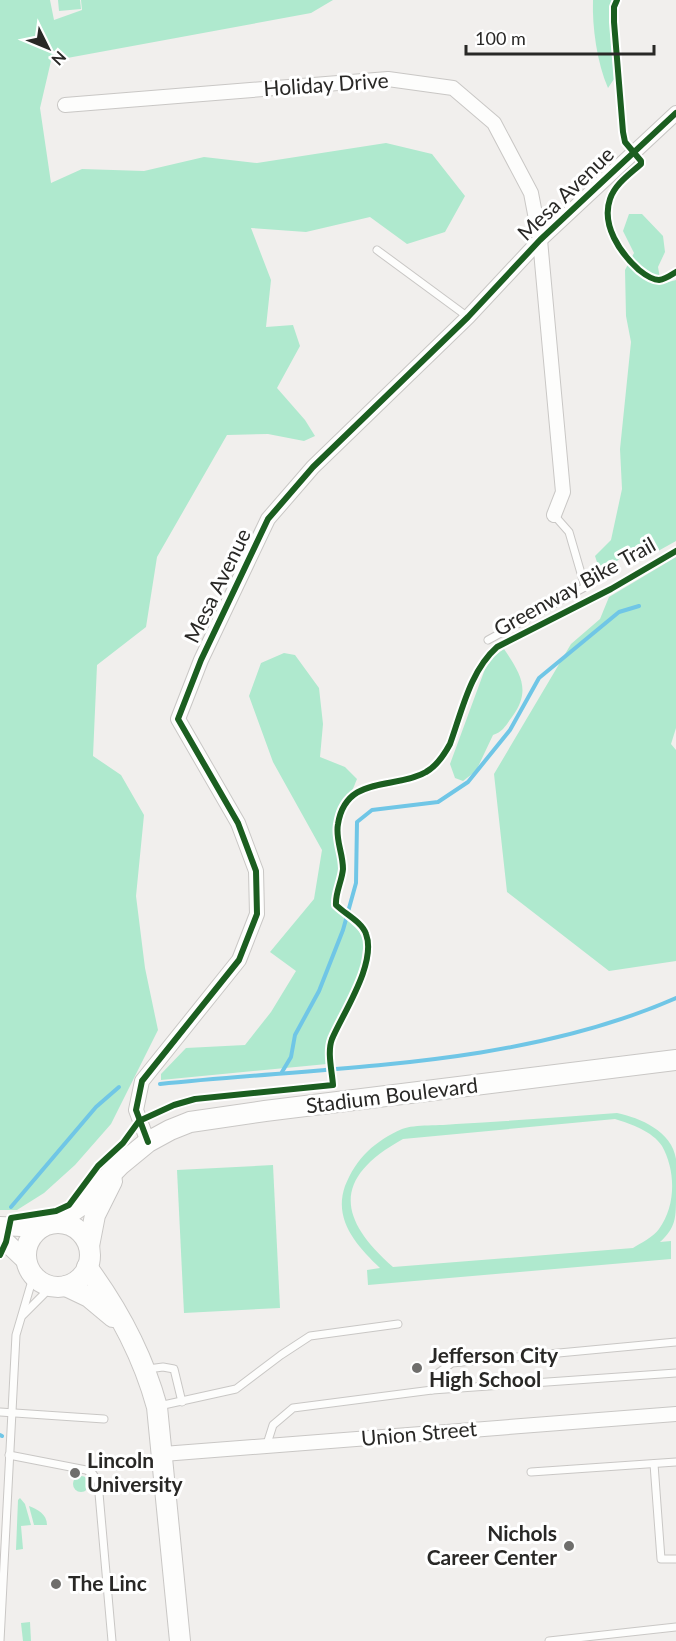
<svg xmlns="http://www.w3.org/2000/svg" width="676" height="1641" viewBox="0 0 676 1641" font-family="Lato,sans-serif">
<rect width="100%" height="100%" fill="#f1efed"/>
<g fill="#afe9ce" fill-rule="evenodd">
<polygon points="0,0 50,0 54,20 82,10 81,0 333,0 311,13 51,61 40,108 51,183 82,169 144,171 204,157 257,163 386,143 432,154 465,196 445,232 407,244 370,217 306,232 251,228 271,280 266,327 293,325 300,346 277,388 305,420 315,436 304,441 268,434 227,435 157,557 146,627 97,665 93,756 121,775 144,815 136,896 145,968 158,1030 111,1124 75,1165 44,1193 17,1210 0,1210"/>
<polygon points="58,0 80,0 81,9 59,11"/>
<path d="M 593,0 L 614,0 L 609,11 L 614,79 L 608,88 C 597,63 592,27 593,0 Z"/>
<polygon points="629,214 642,214 663,236 665,252 658,267 661,284 676,280 676,541 642,560 628,550 614,564 599,568 595,556 611,540 622,489 620,449 631,342 626,316 625,270 634,253 623,231"/>
<polygon points="676,557 676,728 671,744 676,750 676,961 609,971 507,892 494,774 571,644 600,619 609,597"/>
<path d="M 504,649 C 520,673 532,690 512,717 C 506,725 503,732 493,735 L 476,771 L 463,781 L 455,778 L 450,764 L 485,669 L 493,657 Z"/>
<path d="M 284,653 L 295,655 L 319,688 L 323,724 L 320,757 L 345,767 L 357,779 C 355,783 354,788 351,792 C 348,797 341,800 339,806 C 328,826 338,844 340,865 C 341,880 333,892 333,907 L 356,925 L 364,941 L 360,971 L 350,998 L 334,1026 L 326,1047 L 327,1064 L 161,1080 L 161,1074 L 186,1048 L 245,1045 L 271,1012 L 296,971 L 270,952 L 314,899 L 322,850 L 273,762 L 249,696 L 261,663 Z"/>
<path d="M 617,1113 C 640,1118 672,1131 676,1159 C 676,1171 676,1184 676,1196 C 676,1217 676,1228 660,1242 L 671,1241 L 671,1259 L 368,1285 L 367,1270 L 380,1268 C 357,1246 333,1220 345,1186 C 356,1158 375,1141 402,1129 C 415,1124 441,1126 456,1124 C 510,1121 563,1117 617,1113 ZM 615,1119 C 631,1124 652,1131 662,1146 C 676,1171 676,1206 659,1229 C 653,1237 641,1243 633,1248 L 393,1267 C 336,1217 334,1177 403,1139 Z"/>
<polygon points="273,1165 280,1308 184,1313 177,1170"/>
<circle cx="81" cy="1484" r="8"/>
<polygon points="20,1498 25,1504 31,1525 21,1526 23,1549 16,1550 18,1500"/>
<path d="M 29,1506 C 37,1509 47,1514 47,1525 L 34,1525 Z"/>
<polygon points="30,1622 31,1641 23,1641 21,1623"/>
</g>
<g fill="none" stroke-linecap="round" stroke-linejoin="round">
<g stroke="#70c6e6" stroke-width="4">
<polyline points="282,1072 291,1057 295,1035 319,991 343,930 356,883 357,822 372,810 438,802 468,782 510,730 539,678 619,612 639,606"/>
<path d="M 160,1084 C 331,1066 517,1068 676,998"/>
<polyline points="11,1207 96,1107 119,1087"/>
<polyline points="0,1435 2,1436"/>
</g>
<defs>
<g id="service">
<polyline points="377,250 468,317"/>
<polyline points="488,640 585,587 569,532 554,515"/>
<polyline points="23,1315 51,1287"/>
<polyline points="148,1369 163,1367 174,1369 182,1402"/>
<polyline points="432,1390 438,1373 452,1363 676,1342"/>
<polyline points="159,1406 236,1389 281,1355 310,1336 398,1324"/>
<polyline points="0,1412 104,1419"/>
<polyline points="266,1447 273,1425 293,1408 432,1390 676,1373"/>
<polyline points="9,1455 86,1470 93,1474 98,1482 112,1641"/>
<polyline points="654,1464 661,1559 676,1559"/>
<polyline points="531,1472 676,1462"/>
<polyline points="0,1641 16,1335 31,1284 30,1271"/>
<polyline points="549,1641 676,1627"/>
</g>
<g id="minor">
<polyline points="65,105 388,79 453,88 494,123 531,193 540,240 563,492 554,515"/>
<polyline points="148,1142 136,1110 142,1081 239,960 257,914 256,871 238,823 178,719 201,660 268,519 313,467 468,317 540,240 676,113"/>
<polyline points="163,1454 676,1414"/>
</g>
<g id="tertiary">
<polyline points="0,1226 42,1228"/>
<polyline points="0,1240 6,1242 26,1261"/>
</g>
<g id="secondary">
<polyline points="56,1223 80,1206 120,1165 148,1142 170,1130 190,1122 265,1111 676,1060"/>
<circle cx="58" cy="1255" r="32"/>
<polyline points="89,1246 95,1215 112,1181"/>
<path d="M 87,1267 C 118,1309 143,1356 157,1407 L 180,1641"/>
<polyline points="66,1286 89,1297 113,1317"/>
</g>
</defs>
<use href="#service" stroke="#c9c7c5" stroke-width="9"/>
<use href="#minor" stroke="#c9c7c5" stroke-width="16"/>
<use href="#tertiary" stroke="#c9c7c5" stroke-width="20"/>
<use href="#secondary" stroke="#c9c7c5" stroke-width="22"/>
<use href="#service" stroke="#fdfdfc" stroke-width="7"/>
<use href="#minor" stroke="#fdfdfc" stroke-width="14"/>
<use href="#tertiary" stroke="#fdfdfc" stroke-width="18"/>
<use href="#secondary" stroke="#fdfdfc" stroke-width="20"/>
<defs>
<g id="cycleway">
<path d="M 617,0 L 614,7 L 614,22 L 623,132 L 625,142 L 641,161 L 641,164 C 630,174 615,184 610,199 C 601,225 620,253 639,270 C 644,274 652,280 659,280 C 666,279 671,275 676,272"/>
<polyline points="148,1142 136,1110 142,1081 239,960 257,914 256,871 238,823 178,719 201,660 268,519 313,467 468,317 540,240 676,113"/>
<path d="M 0,1255 L 6,1242 L 11,1218 L 56,1211 L 69,1205 L 98,1166 L 123,1143 L 139,1121 L 174,1105 L 195,1099 L 333,1085 C 332,1071 327,1052 332,1039 C 343,1013 377,963 366,934 C 362,922 345,914 336,905 C 335,893 342,881 343,869 C 343,853 335,839 338,824 C 346,774 395,790 426,772 C 437,766 444,755 450,744 C 462,711 470,671 497,647 L 611,589 L 676,551"/>
</g>
</defs>
<use href="#cycleway" stroke="#fff" stroke-width="10"/>
<use href="#cycleway" stroke="#1b5e20" stroke-width="6"/>
</g>
<g fill="#6f6e6c" stroke="#fff" stroke-width="2">
<circle cx="417" cy="1368" r="6"/>
<circle cx="75" cy="1473" r="6"/>
<circle cx="569" cy="1546" r="6"/>
<circle cx="56" cy="1584" r="6"/>
</g>
<g text-anchor="middle" stroke-width="6" stroke-linejoin="round" paint-order="stroke">
<g font-size="21" fill="#292826" stroke="#fff">
<text transform="translate(326 85) rotate(-4)" y="7">Holiday Drive</text>
<text transform="translate(566 194) rotate(-44)" y="7">Mesa Avenue</text>
<text transform="translate(218 586) rotate(-64)" y="7">Mesa Avenue</text>
<text transform="translate(575 587) rotate(-29)" y="7">Greenway Bike Trail</text>
<text transform="translate(392 1096) rotate(-7)" y="7">Stadium Boulevard</text>
<text transform="translate(419 1434) rotate(-5)" y="7">Union Street</text>
</g>
<g font-size="21" font-weight="bold" fill="#292826" stroke="#fff" text-anchor="start">
<text x="429" y="1363">Jefferson City<tspan x="429" dy="24">High School</tspan></text>
<text x="87" y="1468">Lincoln<tspan x="87" dy="24">University</tspan></text>
<text x="557" y="1541" text-anchor="end">Nichols<tspan x="557" dy="24">Career Center</tspan></text>
<text x="68" y="1591">The Linc</text>
</g>
</g>
<g transform="translate(48 48) rotate(133)" stroke="#ffffff" stroke-width="4.5" paint-order="stroke">
<path d="M0-4.5L10 22L0 15L-10 22Z" fill="#292826"/>
<text y="-9" font-size="16" font-weight="bold" text-anchor="middle" fill="#292826">N</text>
</g>
<path d="M466 45v9h188v-9" fill="none" stroke="#292826" stroke-width="3"/>
<text x="475" y="45" font-size="18" fill="#292826" stroke="#ffffff" stroke-width="4.5" paint-order="stroke">100 m</text>
</svg>
